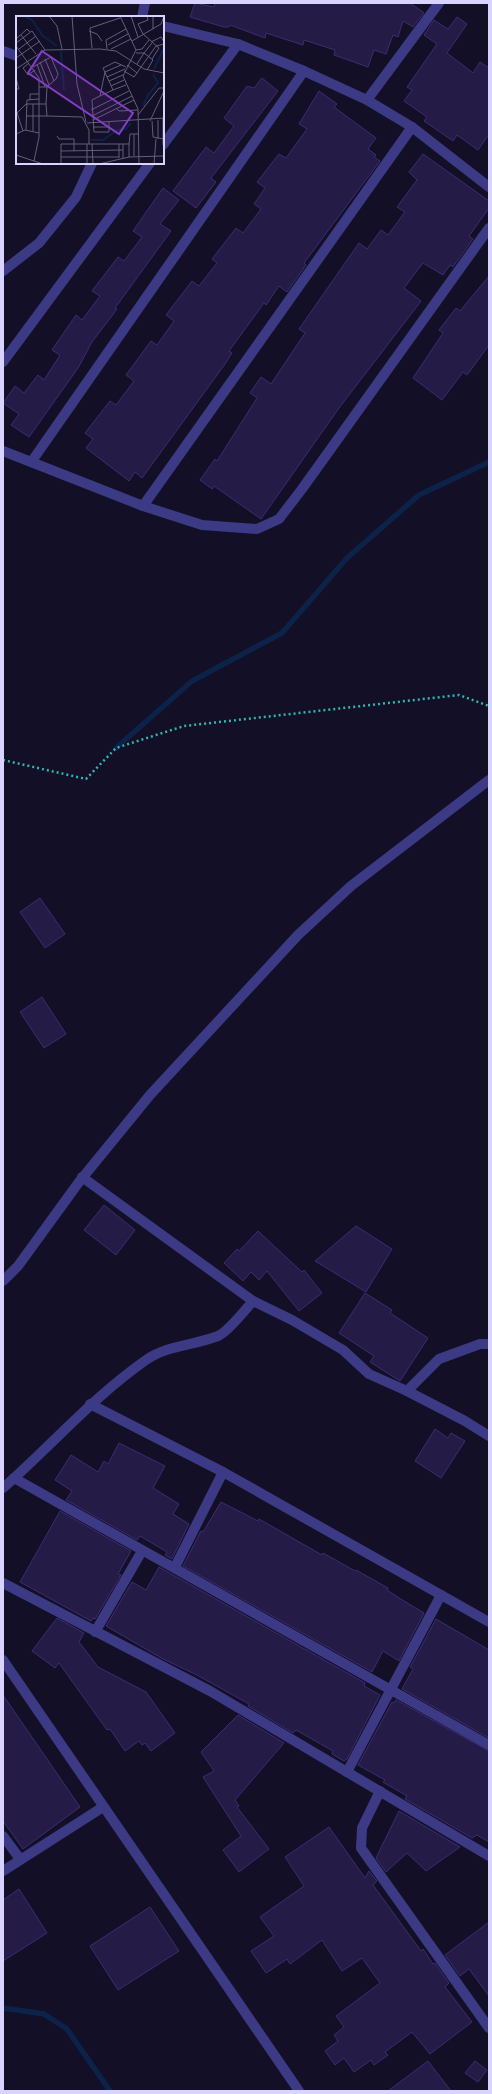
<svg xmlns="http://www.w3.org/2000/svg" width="492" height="2094" viewBox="0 0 492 2094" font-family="Cabin,sans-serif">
<rect width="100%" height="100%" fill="#130f26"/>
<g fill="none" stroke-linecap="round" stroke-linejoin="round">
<g stroke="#0c2248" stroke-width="5.5">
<polyline points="116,748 192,681 282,633 347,558 419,495 489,462"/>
<polyline points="3,2008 44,2014 67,2029 110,2091"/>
</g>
</g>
<g fill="#241b47" stroke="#3b2d73">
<polygon points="195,3 214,7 215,3 410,3 424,13 413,27 403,21 398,37 393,35 386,54 374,50 368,67 334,55 335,50 304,40 303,45 266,33 265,38 230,25 229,27 224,27 190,17"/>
<polygon points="457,17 467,24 447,53 473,73 480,62 489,68 489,134 478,150 457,135 453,141 424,121 427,117 404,101 412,90 407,87 437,44 424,35 434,20 448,29"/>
<polygon points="262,78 278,91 211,178 216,182 196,208 173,191 206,147 214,153 234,126 224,118 247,86 254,88"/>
<polygon points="319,91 337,104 334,107 376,138 368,149 376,155 374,157 380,161 304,263 306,265 287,292 279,286 266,305 264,303 229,351 232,353 225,364 142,478 135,472 129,481 86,448 93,439 85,433 110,401 116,405 134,381 126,375 151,341 157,345 174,321 166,315 192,281 199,286 217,263 212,259 236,228 243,233 261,209 254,204 265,188 257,182 279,154 286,158 307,129 299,124"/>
<polygon points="423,154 489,201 489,208 469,236 473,239 453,267 450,265 443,275 423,263 404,288 421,301 339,408 261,519 214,486 212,489 200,480 215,459 217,461 257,398 250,393 261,377 271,384 305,333 299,329 359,243 367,249 381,230 388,235 405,212 397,207 417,180 409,172"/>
<polygon points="163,188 179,200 160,224 171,231 115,308 117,309 92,342 78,368 29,437 11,425 19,414 3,403 15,386 24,393 38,375 44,380 60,355 52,350 76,315 82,320 100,296 92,291 118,257 124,261 142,237 133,231"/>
<polygon points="489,276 489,345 467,375 463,372 442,400 413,378 443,333 439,330 456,308 460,311"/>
<polygon points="40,898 65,934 45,948 20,912"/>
<polygon points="42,997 66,1034 44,1048 20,1012"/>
<polygon points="104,1205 135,1230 116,1255 84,1230"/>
<polygon points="356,1226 392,1249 366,1292 315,1261"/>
<polygon points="258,1231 302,1272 304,1270 322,1293 299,1311 267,1271 259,1280 251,1272 243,1281 224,1263 237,1249 239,1251"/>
<polygon points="365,1293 392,1310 390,1313 428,1338 400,1381 370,1362 374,1356 339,1333"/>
<polygon points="435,1429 448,1438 451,1433 465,1441 441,1478 415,1461"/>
<polygon points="119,1443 165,1466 153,1488 179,1504 173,1514 189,1524 172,1559 165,1555 167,1552 140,1536 137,1540 66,1500 72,1491 55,1480 71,1455 98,1472 104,1461 108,1464"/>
<polygon points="221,1502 258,1521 259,1519 322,1555 323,1553 355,1571 356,1570 388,1588 387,1590 399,1598 424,1613 399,1661 383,1651 372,1672 183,1566 201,1531 203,1532"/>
<polygon points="60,1511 131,1551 118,1574 121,1575 95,1619 93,1618 91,1621 20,1582"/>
<polygon points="159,1567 365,1683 364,1686 380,1695 347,1759 344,1761 332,1754 333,1751 296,1730 293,1733 248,1706 249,1704 197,1675 163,1659 106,1626 132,1582 146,1590"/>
<polygon points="57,1618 84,1633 79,1642 98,1667 146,1692 175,1733 151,1751 145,1743 142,1745 139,1741 125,1751 110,1729 107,1730 59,1663 55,1668 32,1651"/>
<polygon points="436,1619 489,1650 489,1738 402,1689 413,1669 410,1667"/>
<polygon points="3,1695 80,1807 23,1849 3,1821"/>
<polygon points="396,1700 489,1751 489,1842 477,1835 472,1838 405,1799 407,1796 383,1782 385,1780 358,1765 392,1702 394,1703"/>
<polygon points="238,1715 284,1743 235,1800 239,1806 237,1807 269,1849 239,1872 223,1850 241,1836 203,1777 214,1771 201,1752"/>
<polygon points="399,1811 460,1847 426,1871 407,1853 386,1872 376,1858"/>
<polygon points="329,1827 365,1878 369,1871 377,1881 373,1885 421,1951 423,1949 433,1964 435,1963 449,1983 445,1987 472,2022 430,2054 412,2032 385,2052 388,2055 374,2065 371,2060 354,2072 344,2058 335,2065 325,2051 338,2041 334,2035 344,2027 336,2016 380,1983 362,1958 342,1971 322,1940 290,1964 287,1959 266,1973 251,1951 274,1936 260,1917 304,1886 285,1857"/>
<polygon points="19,1889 47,1933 3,1961 3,1900"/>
<polygon points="150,1907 179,1951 118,1990 90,1946"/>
<polygon points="489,1922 489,1996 469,1969 460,1976 445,1955"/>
<polygon points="428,2061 451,2091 388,2091"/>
<polygon points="475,2061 487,2070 478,2082 465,2073"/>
</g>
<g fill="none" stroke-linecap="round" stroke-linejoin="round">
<polyline stroke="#2fb8b0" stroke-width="2.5" stroke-dasharray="2 3" stroke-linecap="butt" points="3,760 86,779 116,748 184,726 459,695 489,706"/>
<g stroke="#3d3a85" stroke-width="10">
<polyline points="142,17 145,3"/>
<polyline points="163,26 238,44 304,71 367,100 412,127 489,187"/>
<polyline points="3,51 17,56"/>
<polyline points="367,100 439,3"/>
<polyline points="163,145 238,44"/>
<polyline points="3,271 39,243 76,197 92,163"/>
<polyline points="3,362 150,163"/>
<polyline points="3,451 143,506 202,525 257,529 279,519 302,489 489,228"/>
<polyline points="32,461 304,71"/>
<polyline points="143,506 412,127"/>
<polyline points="82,1177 253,1301"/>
<polyline points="3,1281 18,1266 79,1182 150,1095 298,935 351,886 489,780"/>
<polyline points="407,1391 465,1421 489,1436"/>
<polyline points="90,1404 223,1472 489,1622"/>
<polyline points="14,1478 489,1745"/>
<path d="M 3,1488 C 51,1446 93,1397 146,1360 C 167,1345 196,1345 218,1336 C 228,1332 245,1310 253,1301 L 292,1320 L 343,1350 L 369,1374 L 407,1391 L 439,1359 L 480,1344 L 489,1344"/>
<polyline points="175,1567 223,1472"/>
<polyline points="3,1583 210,1691 489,1856"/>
<polyline points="95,1632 142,1551"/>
<polyline points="3,1660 299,2091"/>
<polyline points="347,1772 441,1595"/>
<polyline points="380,1791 362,1828 361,1848 489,2028"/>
<polyline points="3,1836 20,1859"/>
<polyline points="3,1871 103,1807"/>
</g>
</g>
<g transform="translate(16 16)">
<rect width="148" height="148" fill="#130f26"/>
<path fill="none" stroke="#0c2248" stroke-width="2" d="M 8,0 L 16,4 L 27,20 L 41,30M 45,35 L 48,74M 138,53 L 148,32M 127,90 L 132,79 L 142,67 L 137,58M 75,124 L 87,124 L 101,114 L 110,113 L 115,107"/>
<path fill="none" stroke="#625e7d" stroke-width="1" d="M 33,0 L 41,10 L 46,33M 56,0 L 61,68 L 70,106M 104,0 L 120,34 L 107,60 L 122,93 L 123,148M 115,0 L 122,21M 131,0 L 132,4 L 122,8 L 127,18 L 143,32 L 136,43M 137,0 L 137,13M 73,15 L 81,18 L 86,25M 5,19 L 20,38M 0,23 L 11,13 L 14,16M 116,25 L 145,8 L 148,0M 135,26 L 145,21 L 148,26M 0,27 L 16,15 L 29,34M 92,29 L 112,18M 0,30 L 23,62 L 23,121 L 18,145M 76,32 L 74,12 L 104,2M 3,33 L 20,20M 91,33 L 90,24 L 110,13M 95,33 L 115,23M 120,34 L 126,33 L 133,24M 120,37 L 128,37 L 136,27M 0,42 L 24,25M 29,43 L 38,65M 148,43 L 148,95M 24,46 L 33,69M 13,47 L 7,52 L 12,59 L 19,54M 21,48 L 29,71M 121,48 L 128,37 L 137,44 L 131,54M 111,49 L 121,57M 17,51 L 35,41 L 42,58 L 40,63 L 31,71 L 23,71M 0,53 L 29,34 L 84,33 L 100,35 L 128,53 L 148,57M 108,55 L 118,61 L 140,30 L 148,28M 91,61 L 109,53M 0,62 L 3,73 L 0,73M 93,65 L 107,59M 110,69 L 97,74 L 87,52 L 99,46 L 110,51M 95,70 L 108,64M 84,80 L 97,74M 14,84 L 14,78 L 23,78M 17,88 L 17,115M 30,88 L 31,71M 101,93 L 103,95 L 122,94M 75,94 L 113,75M 1,97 L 7,115M 0,98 L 10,88 L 30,88 L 31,100 L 10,100M 122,99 L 143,72 L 148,72M 31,100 L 66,101 L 73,114 L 73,128M 76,100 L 116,80M 147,102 L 147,129M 77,104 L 118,84M 93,105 L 93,116 L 78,116 L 76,84 L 84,80 L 89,56 L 105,49M 134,105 L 148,75M 136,105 L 137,121 L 148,123M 71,107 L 148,102M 77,111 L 93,111M 10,114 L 11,84 L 23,83M 0,118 L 9,114 L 23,117M 41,120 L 43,123 L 58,123 L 58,135M 142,123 L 142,104M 76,128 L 77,148M 103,128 L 103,142M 107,128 L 113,128 L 114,118 L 123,118M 113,128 L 113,141M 45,135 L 107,134M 0,139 L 27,148M 118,140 L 118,118M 45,141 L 103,141M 45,148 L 45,128 L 107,128 L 107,142M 71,148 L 71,128M 83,148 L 113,141 L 148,140M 138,148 L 140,123"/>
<path fill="#843dc5" fill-opacity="0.15" stroke="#843dc5" stroke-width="2" d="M 26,35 L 117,97 L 103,118 L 12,57 Z"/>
<rect width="148" height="148" fill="none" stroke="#d9d4ff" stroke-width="2"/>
</g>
<rect width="492" height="2094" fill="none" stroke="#d9d4ff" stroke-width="8"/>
</svg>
